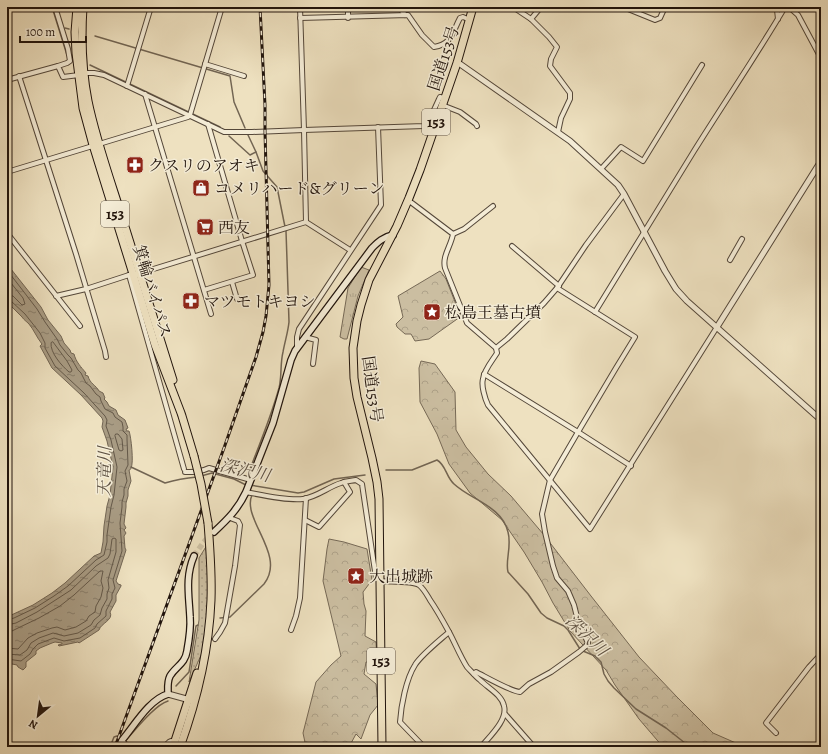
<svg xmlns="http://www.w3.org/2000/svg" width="828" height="754" viewBox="0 0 828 754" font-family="Alegreya,'Noto Serif JP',serif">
<defs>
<pattern id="grass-dots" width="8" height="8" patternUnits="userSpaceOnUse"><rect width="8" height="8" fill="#cbbea1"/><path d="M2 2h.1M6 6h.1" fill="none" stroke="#aea289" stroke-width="1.8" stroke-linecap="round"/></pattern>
<pattern id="forest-crowns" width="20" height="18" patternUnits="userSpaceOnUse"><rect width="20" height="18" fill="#cbbea1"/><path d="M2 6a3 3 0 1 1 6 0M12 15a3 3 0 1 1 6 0" fill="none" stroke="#aea289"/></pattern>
<pattern id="park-tufts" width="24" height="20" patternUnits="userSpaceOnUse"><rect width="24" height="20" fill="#cbbea1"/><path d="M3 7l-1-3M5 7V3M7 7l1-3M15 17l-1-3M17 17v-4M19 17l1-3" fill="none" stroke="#aea289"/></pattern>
<pattern id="water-ripples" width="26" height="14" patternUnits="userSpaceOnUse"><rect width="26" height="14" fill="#a89b83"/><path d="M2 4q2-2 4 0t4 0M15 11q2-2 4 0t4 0" fill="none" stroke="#887d6a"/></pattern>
</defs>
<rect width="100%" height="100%" fill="#eee1c0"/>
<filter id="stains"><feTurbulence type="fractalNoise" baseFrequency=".005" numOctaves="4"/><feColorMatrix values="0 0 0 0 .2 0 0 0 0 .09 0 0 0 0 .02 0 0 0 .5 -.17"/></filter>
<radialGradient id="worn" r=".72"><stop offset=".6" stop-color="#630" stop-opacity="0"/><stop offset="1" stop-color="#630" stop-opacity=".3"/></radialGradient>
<polygon fill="url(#grass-dots)" stroke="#766956" points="207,545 208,585 207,617 202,653 189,682 199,620 199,558"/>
<g fill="url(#forest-crowns)" stroke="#766956">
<polygon points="440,271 446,279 459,312 460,317 429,339 415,341 411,334 405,334 397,327 396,324 403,317 398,296"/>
<polygon points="421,361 435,364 455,392 456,430 466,447 488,474 511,496 544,535 591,596 639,657 677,697 713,733 745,747 663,747 639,719 615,685 606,670 570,631 553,603 542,582 524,552 502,520 470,493 449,464 437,434 420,402 419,368"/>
<polygon points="329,539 344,542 367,549 372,580 363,592 364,604 366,611 365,636 376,642 377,662 366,662 364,674 376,684 378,705 370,715 361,739 356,734 349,747 306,747 303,733 316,682 331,665 341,656 323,581 327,549"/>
</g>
<polygon fill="url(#park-tufts)" stroke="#766956" points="361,267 369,270 358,296 347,339 344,339 340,337 348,288"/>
<path fill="url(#water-ripples)" stroke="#726553" d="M 7,264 L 41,307 L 48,320 L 61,336 L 64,343 L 70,350 L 71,353 L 74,354 C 76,362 81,367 86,373 L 85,375 L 88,376 C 90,384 96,385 99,391 L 103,393 L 105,398 L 104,399 L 107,402 L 109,406 L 116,410 L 118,415 L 125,420 L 128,428 L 126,429 L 127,431 L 129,431 C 131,436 134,463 131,468 C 131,469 130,470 129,470 L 131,481 L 128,490 L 128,496 L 126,503 L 126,507 L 124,524 L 126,528 L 124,530 L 126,533 L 124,536 L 125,548 L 126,550 L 116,581 L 118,584 L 121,585 L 121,586 L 116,595 L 116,601 L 110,612 C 114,620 101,623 99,630 L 79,643 L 78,642 L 59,646 L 58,645 L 62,644 L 62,643 L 55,642 L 52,643 L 40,648 L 36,651 L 36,654 L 26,662 L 26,667 L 23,670 L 18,667 L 17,665 L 7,663 L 7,617 L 33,605 L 52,593 L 65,583 L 94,556 L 101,553 L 103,542 L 104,526 L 107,506 L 110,495 L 113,467 L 107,441 L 102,427 L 103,421 L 102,418 L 81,395 L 52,368 L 40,346 L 42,344 C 37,338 34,330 29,324 C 26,321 24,320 22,317 L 7,302 Z"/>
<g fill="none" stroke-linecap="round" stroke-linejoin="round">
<g stroke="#645848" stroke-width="1">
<polyline points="7,270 37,309 45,322 57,339 60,345 68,355 71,358 78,370 81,373 86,383 90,386 96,394 100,397 101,401 105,409 113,413 115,417 122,422 123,427 123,431 127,435 127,439 128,465 125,471 127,481 124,489 124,495 122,502 122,507 120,523 122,551 113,580 115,588 112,594 112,599 106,611 106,616 97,624 95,628 80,638 64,641 54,638 38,644 33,649 30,654 21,661 7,659"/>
<polyline points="7,278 23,298 25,304 22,305 13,296 7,295"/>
<polyline points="7,300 11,301 25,314 40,333 45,343 45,348 55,366 84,393 105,416 107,420 106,426 111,440 117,467 114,495 111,507 107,535 107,542 104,555 96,560 68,586 54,596 35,608 14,618 7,620"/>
<path d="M 53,342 L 67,361 L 72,370 L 71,372 L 69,372 C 62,366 50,353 51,343 Z"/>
<polygon points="116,434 118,434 122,439 123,450 121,451 119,450 115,436"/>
<polyline points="7,625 16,623 37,612 71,590 96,566 108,558 110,554 112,539 114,538 116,539 116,552 108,580 109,588 107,594 107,599 102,608 100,615 94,620 91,625 78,633 64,636 57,634 53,633 39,638 31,643 27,650 20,655 7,654"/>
<polyline points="7,631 12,631 18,628 39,618 60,606 74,595 100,571 103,571 101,581 103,588 101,597 96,606 95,612 89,616 86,621 76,627 65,630 57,627 52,628 37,633 28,638 18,649 7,648"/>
</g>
<g stroke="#726553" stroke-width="1.5">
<polyline points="52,7 67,55"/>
<polyline points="65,28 69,29"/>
<polyline points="95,36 230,76 234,102 245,128"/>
<polyline points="90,65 220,127"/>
<polyline points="248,135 256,152"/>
<path d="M 229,136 L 250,155 L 256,152 L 263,171 L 277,187 L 284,222 L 286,231 L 287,260 L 289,322 C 288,332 285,341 283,352 C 280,364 282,376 279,388 C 271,417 259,446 248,474"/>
<path d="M 131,467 L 165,483 C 175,480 186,478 197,477"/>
<path d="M 386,470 L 412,470 L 437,460 C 446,465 446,477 454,484 C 471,500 502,506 508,532 C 512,546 505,561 508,572 L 528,594 L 541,613 L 547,618 L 564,626 L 568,630 L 580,649"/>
<polyline points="201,476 212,473 234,479 246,485"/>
<polyline points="250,485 298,493 304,492 334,479 365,475"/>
<path d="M 220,618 L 230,617 L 264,584 C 287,555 241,519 252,495"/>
<polyline points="583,651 595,656 601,662 604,674 608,681 614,688 636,709 666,728 690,747"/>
<polyline points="176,686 189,672 196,626 198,625"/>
<path d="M 127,739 C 137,728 155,705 168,701"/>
<polyline points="110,747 114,737 117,736 121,737"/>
</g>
<polyline stroke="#cfc2a5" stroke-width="5.5" stroke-dasharray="5.5 3" stroke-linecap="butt" points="194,556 203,543 211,534"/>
<defs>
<g id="minor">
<polyline points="55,7 68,49 70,61 67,63 58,66 63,77 79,75"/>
<polyline points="300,7 304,130 306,222 350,250"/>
<polyline points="348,7 348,18"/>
<polyline points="399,7 405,15"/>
<polyline points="513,7 531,19 549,37 557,47 551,59 550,66 570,93 570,99 561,118 558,132"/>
<polyline points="623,7 655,20 660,18 665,7"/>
<polyline points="774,7 777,10 778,19"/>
<polyline points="789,7 798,15 821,58"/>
<path d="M 300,18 L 408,15 L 422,35 L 434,47 C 452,44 452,33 460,18 L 463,17 L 470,20"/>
<polyline points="531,19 541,7"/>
<polyline points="205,64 244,76"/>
<polyline points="84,73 94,73 104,75 224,132 252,132 304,130 424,126 428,123 439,99 440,97 445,98"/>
<polyline points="19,76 76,254 105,351 106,357"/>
<polyline points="7,80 58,66"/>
<polyline points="127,86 151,7"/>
<polyline points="145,94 211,314"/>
<polyline points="442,105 460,112 476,124 477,126"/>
<polyline points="601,169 621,147 643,161 702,65"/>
<polyline points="7,172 188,117 190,115 222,7"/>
<path d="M 408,201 L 412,203 L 453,234 C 451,246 442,256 445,268 L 467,323 L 496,348 L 497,353 C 492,361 484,370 483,379 C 481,385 485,399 488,405 L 590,529 L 717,327"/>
<polyline points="7,233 80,326"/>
<polyline points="453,234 464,229 493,206"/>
<polyline points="512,246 559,286"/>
<polyline points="730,260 742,239"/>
<polyline points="129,275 184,469"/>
<polyline points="232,282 237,299"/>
<polyline points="204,290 253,275 242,241 208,124"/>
<polyline points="56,296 86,289 129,275 134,275 306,222"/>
<path d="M 595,312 C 628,258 661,205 694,151 C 724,103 756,56 785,7"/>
<polyline points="305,337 316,340 313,364"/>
<polyline points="297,347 297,337 299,329 381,205 378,127"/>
<polyline points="496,348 507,339 544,303 557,288 586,245 624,194"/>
<polyline points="484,374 578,432 631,466"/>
<path d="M 185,472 C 194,472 201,472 209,468 L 251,480"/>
<path d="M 246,492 C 262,495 287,501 303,499 C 317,497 328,487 341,483 C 346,481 351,481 356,480 L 362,484 L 376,578 L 380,581 C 389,582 413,581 419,585 C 424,589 427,595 430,600 C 437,610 443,621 449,632 C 455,643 460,656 467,667 C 471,671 475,676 480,680 C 488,688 502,695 504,706 C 508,720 489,737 481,747"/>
<polyline points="305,520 319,527 350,492 344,482"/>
<polyline points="291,630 296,616 300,598 306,498"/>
<polyline points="215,639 220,632 225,623 235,566 240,525 238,521 230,518"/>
<path d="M 474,674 L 476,672 C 486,677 510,691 520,692 L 529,684 L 551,672 L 579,652 L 586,646 L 588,643 L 578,621 L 574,605 L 568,591 L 557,578 L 553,566 L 545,532 L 542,514 L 550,480 L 578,432 L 616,368 L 635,337 L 557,288"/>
<polyline points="505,714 534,747"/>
<polyline points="776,733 766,723 809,667 821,654"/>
<polyline points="122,741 129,747"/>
<polyline points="164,747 169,742 171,741"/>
<path d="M 424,747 L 400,722 C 401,706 406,679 415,665 C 421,655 440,640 449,632"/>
</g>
<g id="tertiary">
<polyline points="457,63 460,64 570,141 618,185 624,194 665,271 676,289 687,301 821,420"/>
<polyline points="717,327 821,161"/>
<polyline points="168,694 190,700"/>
</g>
<g id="secondary">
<path d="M 214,532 C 228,519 238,509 246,492 L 273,423 L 291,360 L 295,351 L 372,248 C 378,242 383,237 393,235"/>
<path d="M 116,747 C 131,732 147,700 168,694 C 168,688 167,682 170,676 C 176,666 185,664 187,651 C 189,640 191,628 190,617 C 189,595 185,577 194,556"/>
</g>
<g id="trunk">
<polyline points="77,7 75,32 76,53 83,108 93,145 155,345 181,413 182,416 194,456"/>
<path d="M 83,7 C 81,38 82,70 88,101 C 96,140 110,179 122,217 C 139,272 156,326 173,380"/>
<polyline points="173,747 197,673"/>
<path d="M 180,747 C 197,700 209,650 211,600 C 212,574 210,549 208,523"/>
<polyline points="382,747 379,499 377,482 372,458 357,397 354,378 353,348 357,321 361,305 369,280 397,226 409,198 420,170 457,63 473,7"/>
</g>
</defs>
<use href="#minor" stroke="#544739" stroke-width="6"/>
<use href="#tertiary" stroke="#544739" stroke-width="7"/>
<use href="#secondary" stroke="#21140c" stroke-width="8"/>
<use href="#trunk" stroke="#21140c" stroke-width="9"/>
<use href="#minor" stroke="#f4ecd6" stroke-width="4"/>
<use href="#tertiary" stroke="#f4ecd6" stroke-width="5"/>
<use href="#secondary" stroke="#f4ecd6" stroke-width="5.5"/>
<use href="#trunk" stroke="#eee1c0" stroke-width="7"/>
<defs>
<polyline id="rail" points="115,747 224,448 256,357 263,332 266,316 269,285 265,131 265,105 260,7"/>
</defs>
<use href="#rail" stroke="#21140c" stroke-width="3"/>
<use href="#rail" stroke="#f4ecd6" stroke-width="1.5" stroke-dasharray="4.5" stroke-linecap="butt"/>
<defs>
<polyline id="trunk-bridge" points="194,456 201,484 208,523"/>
</defs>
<use href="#trunk-bridge" stroke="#21140c" stroke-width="9" stroke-linecap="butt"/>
<use href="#trunk-bridge" stroke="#eee1c0" stroke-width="7"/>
</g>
<defs>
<symbol id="pharmacy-square" viewBox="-11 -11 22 22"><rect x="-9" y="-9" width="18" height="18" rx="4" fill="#8f2418" stroke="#f4ecd6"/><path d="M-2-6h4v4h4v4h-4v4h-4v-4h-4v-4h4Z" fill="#fff"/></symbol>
<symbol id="shop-square" viewBox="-11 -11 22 22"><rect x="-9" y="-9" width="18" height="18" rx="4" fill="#8f2418" stroke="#f4ecd6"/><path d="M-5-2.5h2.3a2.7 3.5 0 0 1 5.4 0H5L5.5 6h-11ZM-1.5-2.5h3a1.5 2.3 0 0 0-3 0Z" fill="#fff"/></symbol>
<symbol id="supermarket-square" viewBox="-11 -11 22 22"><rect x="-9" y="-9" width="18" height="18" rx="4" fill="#8f2418" stroke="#f4ecd6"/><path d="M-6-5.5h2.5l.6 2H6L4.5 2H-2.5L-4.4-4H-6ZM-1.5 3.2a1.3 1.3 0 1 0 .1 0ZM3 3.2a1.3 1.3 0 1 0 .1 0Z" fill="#fff"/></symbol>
<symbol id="sight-square" viewBox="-11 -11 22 22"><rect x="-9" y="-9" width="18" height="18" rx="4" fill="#8f2418" stroke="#f4ecd6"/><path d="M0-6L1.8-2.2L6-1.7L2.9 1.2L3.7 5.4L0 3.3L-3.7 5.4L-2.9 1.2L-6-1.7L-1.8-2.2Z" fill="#fff"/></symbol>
</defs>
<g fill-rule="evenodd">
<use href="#pharmacy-square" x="125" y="155" width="20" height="20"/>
<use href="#shop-square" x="191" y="178" width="20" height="20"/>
<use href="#supermarket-square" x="195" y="217" width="20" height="20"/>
<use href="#pharmacy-square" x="181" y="291" width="20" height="20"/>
<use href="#sight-square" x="422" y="302" width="20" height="20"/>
<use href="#sight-square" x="346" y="566" width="20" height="20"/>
</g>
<g text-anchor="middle" stroke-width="3" stroke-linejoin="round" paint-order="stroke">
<g fill="#f4ecd6" stroke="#605549" stroke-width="1">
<rect x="422" y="109" width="28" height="26" rx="3"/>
<rect x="101" y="201" width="28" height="26" rx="3"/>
<rect x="367" y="648" width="28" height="26" rx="3"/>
</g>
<g font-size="15" font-weight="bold" fill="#21140c">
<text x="436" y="127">153</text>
<text x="115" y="219">153</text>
<text x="381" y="666">153</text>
</g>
<g font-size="16" fill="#21140c" stroke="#f4ecd6">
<text transform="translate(443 58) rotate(-72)" y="6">国道153号</text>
<text transform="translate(153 291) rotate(73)" y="6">箕輪バイパス</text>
<text transform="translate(373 389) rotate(82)" y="6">国道153号</text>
</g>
<g font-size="16" fill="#21140c" stroke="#f4ecd6" text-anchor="start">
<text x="148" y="171">クスリのアオキ</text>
<text x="214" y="194">コメリハード&amp;グリーン</text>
<text x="218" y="233">西友</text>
<text x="204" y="307">マツモトキヨシ</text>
<text x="445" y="318">松島王墓古墳</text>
<text x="369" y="582">大出城跡</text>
</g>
<g font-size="17" font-style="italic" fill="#5e5142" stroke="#f4ecd6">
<text transform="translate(245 470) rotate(13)" y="6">深沢川</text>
<text transform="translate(104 472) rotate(-89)" y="6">天竜川</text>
<text transform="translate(587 635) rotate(44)" y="6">深沢川</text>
</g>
</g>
<rect width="828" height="754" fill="none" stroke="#eee1c0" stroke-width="24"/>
<rect x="8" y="8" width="812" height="738" fill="none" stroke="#21140c" stroke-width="2"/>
<rect x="12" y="12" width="804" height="730" fill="none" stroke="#21140c"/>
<g transform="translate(38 716) rotate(209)" stroke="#f4ecd6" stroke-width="3" paint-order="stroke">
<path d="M0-3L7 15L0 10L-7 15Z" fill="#21140c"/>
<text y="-6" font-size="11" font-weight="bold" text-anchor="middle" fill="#21140c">N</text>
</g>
<path d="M20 36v6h66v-6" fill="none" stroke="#21140c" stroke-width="2"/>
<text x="26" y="36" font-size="12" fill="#21140c" stroke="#f4ecd6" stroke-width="3" paint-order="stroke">100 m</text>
<rect width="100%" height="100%" filter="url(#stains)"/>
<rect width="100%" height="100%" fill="url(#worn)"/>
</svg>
